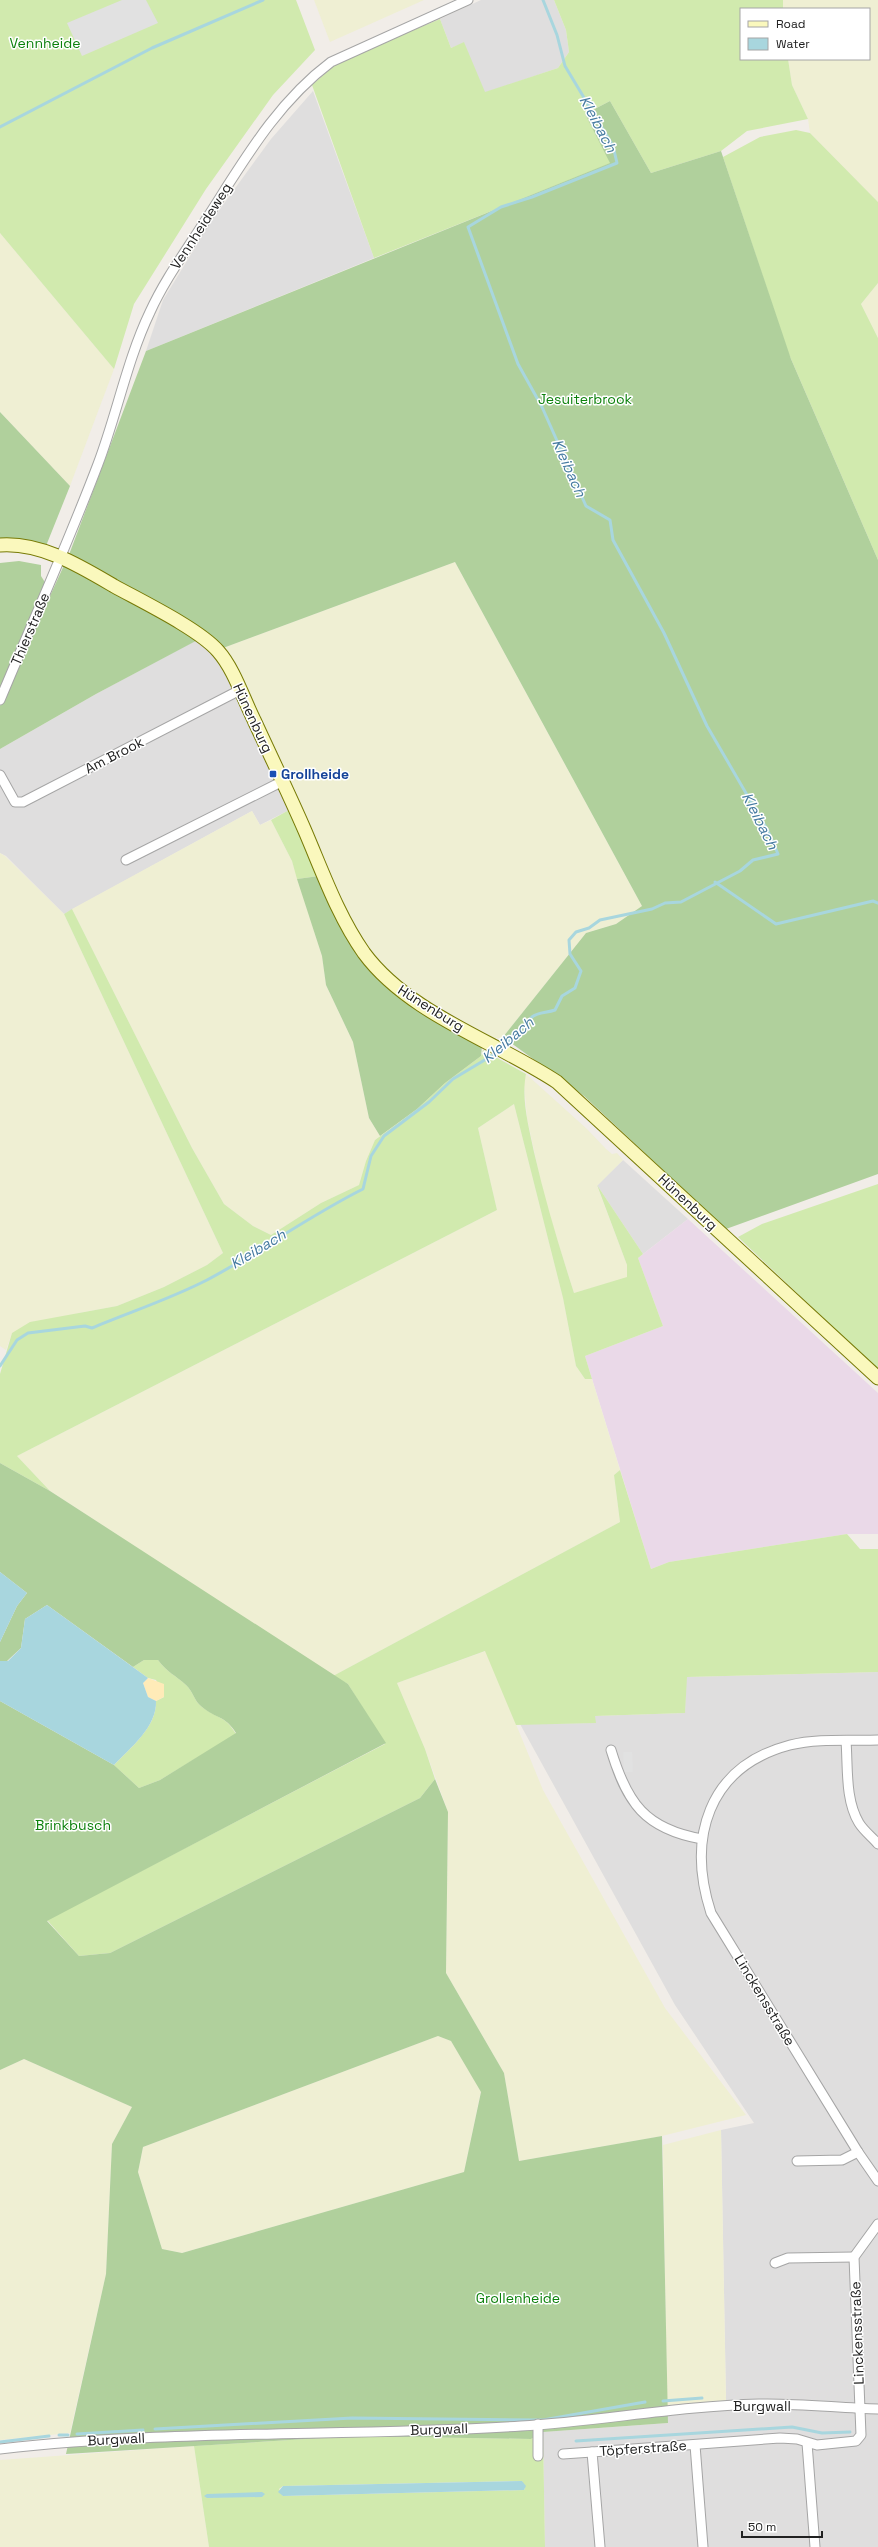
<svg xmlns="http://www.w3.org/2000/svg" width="878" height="2547" viewBox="0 0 878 2547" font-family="'Space Grotesk',sans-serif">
<rect width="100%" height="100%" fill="#f1ede8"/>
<g fill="#dfdede">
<polygon points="481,0 554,0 566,30 569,52 558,68 484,93 464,43 451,48 440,19"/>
<polygon points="313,91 374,258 146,351 163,300 212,220 271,139"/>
<polygon points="202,637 218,650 295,807 260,825 252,811 64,914 6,856 0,853 0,749 96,694"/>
<polygon points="623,1160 688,1219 643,1254 597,1185"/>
<polygon points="878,1672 878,2547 545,2547 543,2432 668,2423 667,2405 726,2401 721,2130 754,2123 675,2005 520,1724 595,1723 595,1716 685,1713 686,1677"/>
</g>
<polygon fill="#ead9e8" points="688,1219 878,1393 878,1534 847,1534 669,1562 651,1569 585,1356 663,1326 638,1258"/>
<g fill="#efefd3">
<polygon points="314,0 424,0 330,42"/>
<polygon points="783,0 878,0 878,202 810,133 808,119 792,85 788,59 869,59 869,9 783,9"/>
<polygon points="0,233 114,369 70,486 0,412"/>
<polygon points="878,283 878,338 861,304"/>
<polygon points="455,562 642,906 616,924 586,933 503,1037 494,1039 412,991 399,981 371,952 346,913 312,831 223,648"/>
<polygon points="252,811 260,825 271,820 292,861 322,956 326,985 353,1042 369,1118 380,1136 375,1140 366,1161 359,1185 321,1203 271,1235 253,1226 224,1204 192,1148 72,909"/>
<polygon points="0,853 5,856 64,914 223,1253 207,1265 164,1287 117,1306 79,1313 12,1333 6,1350 0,1346"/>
<polygon points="526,1074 587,1129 606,1149 612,1154 617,1153 623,1160 597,1186 627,1265 627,1278 574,1293 545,1201 527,1118 524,1083"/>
<polygon points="514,1104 563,1298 576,1366 585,1379 592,1379 620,1470 614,1475 620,1522 333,1676 50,1491 17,1456 497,1210 478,1128"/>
<polygon points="486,1651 543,1790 665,2008 746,2115 662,2136 519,2161 504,2073 446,1973 448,1812 425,1749 397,1683"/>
<polygon points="438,2036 451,2041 481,2091 464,2172 182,2253 162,2249 138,2172 143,2147"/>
<polygon points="24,2059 132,2107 112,2144 106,2274 70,2433 0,2440 0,2070"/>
<polygon points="721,2130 726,2401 667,2405 663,2145"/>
<polygon points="194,2446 209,2547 0,2547 0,2460"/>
</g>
<g fill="#d1eaae" fill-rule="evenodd">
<polygon points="0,0 296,0 315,50 273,95 206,189 134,304 114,369 0,233"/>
<polygon points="554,0 783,0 783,9 741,9 741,59 788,59 792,85 808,119 747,131 721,151 651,173 610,101 585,114 611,163 374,258 312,85 335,65 351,56 440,19 451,48 464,42 485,92 558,68 569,52 566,30"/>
<polygon points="796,130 810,133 878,202 878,283 861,304 878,338 878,560 788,352 723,157 760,137"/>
<polygon points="289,810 319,876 297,879 292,861 271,820"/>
<path d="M 72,909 L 192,1148 L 224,1204 L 253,1226 L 271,1235 L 321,1203 L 359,1185 L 366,1161 L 375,1140 L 417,1109 L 445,1083 L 481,1056 L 483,1050 L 526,1074 C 521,1100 529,1127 534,1152 C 545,1200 559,1246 574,1293 L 627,1277 L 627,1265 L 597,1185 L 643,1254 L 638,1258 L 663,1326 L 585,1356 L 592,1379 L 585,1379 L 576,1366 L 563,1298 L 514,1104 L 478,1128 L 497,1210 L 17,1456 L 50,1491 L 0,1463 L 0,1374 L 12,1333 L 30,1322 L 117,1306 L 164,1287 L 207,1265 L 223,1253 L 64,914 Z"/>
<polygon points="878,1184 878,1370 738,1237 762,1224"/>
<polygon points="620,1470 651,1569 669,1562 847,1534 860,1549 878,1549 878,1672 687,1677 685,1713 595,1716 596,1723 516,1725 485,1651 397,1683 425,1749 435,1779 420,1798 110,1953 79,1956 47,1920 385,1744 348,1684 333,1676 620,1522 614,1475"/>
<path d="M 144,1660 L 158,1660 C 168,1673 175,1675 186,1685 C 193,1691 194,1701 202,1707 C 217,1719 225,1715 236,1734 L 160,1780 L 139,1788 L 114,1765 C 130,1748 157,1727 156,1701 L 164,1697 L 156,1680 L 148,1678 L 133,1667 Z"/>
<path d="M 543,2432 L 545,2547 L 209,2547 L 194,2446 L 354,2436 L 531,2439 ZM 522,2481 L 525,2488 L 524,2490 L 283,2496 L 279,2489 L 283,2486 Z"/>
</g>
<g fill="#b0d09c" fill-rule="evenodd">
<polygon points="610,101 651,173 721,151 791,359 878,560 878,1174 726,1229 584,1096 503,1037 586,933 616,924 642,906 455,562 223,648 207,635 96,694 0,749 0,706 70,552 146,351 610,163 585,114"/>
<polygon points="0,412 70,486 46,546 14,538 0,539"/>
<polygon points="19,561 41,565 41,576 46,584 0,690 0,563"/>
<polygon points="319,876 353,949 365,963 482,1046 481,1056 445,1083 417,1109 380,1136 369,1118 353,1042 326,985 322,956 297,879"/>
<path d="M 0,1463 L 50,1491 L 348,1684 L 386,1743 L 47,1921 L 79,1956 L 110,1953 L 420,1798 L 435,1779 L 448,1812 L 446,1973 L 504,2073 L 519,2161 L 662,2136 L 668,2423 L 543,2432 L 531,2439 L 354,2436 L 66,2454 L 106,2274 L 112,2144 L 132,2107 L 24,2059 L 0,2070 L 0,1701 L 114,1765 L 139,1788 L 160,1780 L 236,1733 C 225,1715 216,1719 202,1707 C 194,1701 193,1691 186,1685 C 175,1675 168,1673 158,1660 L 144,1660 L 133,1667 L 47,1605 L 25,1619 L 21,1648 L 7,1661 L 0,1661 L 0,1642 L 17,1606 L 27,1593 L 0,1572 ZM 438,2036 L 451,2041 L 481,2092 L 464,2172 L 182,2253 L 162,2249 L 138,2172 L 143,2147 Z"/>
</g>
<polygon fill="#ffebb8" points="148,1678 164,1684 164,1697 156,1701 148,1697 143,1683"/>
<g fill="#e1e1e1">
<polygon points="122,0 146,0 158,23 82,56 67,23"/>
<polygon points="623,1752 632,1752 633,1772 624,1772"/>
</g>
<g fill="#a8d6de">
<polygon points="0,1572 27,1593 17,1606 0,1642"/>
<path d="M 47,1605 L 148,1678 L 143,1683 L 148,1697 L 156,1701 C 157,1727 130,1748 114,1765 L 0,1701 L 0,1661 L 8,1661 L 21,1648 L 25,1619 Z"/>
<polygon points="522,2481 526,2486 524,2490 283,2496 278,2492 283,2486"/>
<polygon points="262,2492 265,2494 262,2497 207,2498 204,2496 207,2494"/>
</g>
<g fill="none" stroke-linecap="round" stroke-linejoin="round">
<g stroke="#a8d6de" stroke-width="3">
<polyline points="0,127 152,48 263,0"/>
<polyline points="715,882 776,924 873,901 878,903"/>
<path d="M 504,1046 L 532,1017 C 538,1012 547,1013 555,1010 L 562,996 L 575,988 L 581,971 L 570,954 L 569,940 L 576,932 L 589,928 L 600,920 L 652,909 L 665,903 L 681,902 L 740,871 L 753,860 L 778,854 L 768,831 L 707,726 L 664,633 L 613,540 L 610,520 L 586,506 L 542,407 L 518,364 L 468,227 L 501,207 L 532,197 L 617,163 L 613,146 L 565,66 L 557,35 L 543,0"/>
<path d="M 0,1366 L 17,1340 L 28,1333 L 85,1326 L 92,1328 C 130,1312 170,1299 207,1280 C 260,1252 309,1216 363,1189 L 371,1156 L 384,1136 L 429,1102 L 453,1079 L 498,1052"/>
<polyline points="663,2401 702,2398"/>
<polyline points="155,2429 352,2418 543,2420 645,2402"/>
<polyline points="77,2434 143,2430"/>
<polyline points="59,2435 68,2435"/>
<polyline points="576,2441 792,2427 822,2433 850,2432"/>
<polyline points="0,2442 49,2436"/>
</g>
<defs>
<g id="street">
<path d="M 0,700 C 33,621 68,543 98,464 C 117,414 127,360 150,312 C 165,279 186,251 205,221 C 242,164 275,104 331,62 L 468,0"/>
<polyline points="0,775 15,802 23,802 240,690"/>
<polyline points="126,860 283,781"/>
<path d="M 878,1740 C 849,1741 818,1738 790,1745 C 707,1767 687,1839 711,1913 L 858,2152 L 878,2181"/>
<path d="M 846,1741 C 848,1767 845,1800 859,1823 C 864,1831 872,1837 878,1844"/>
<path d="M 611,1750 C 627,1803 645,1829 702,1839"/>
<polyline points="797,2161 842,2160 858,2152"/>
<polyline points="775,2263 788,2258 854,2257"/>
<polyline points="538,2424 538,2456"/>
<polyline points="807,2443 815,2547"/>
<polyline points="695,2445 703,2547"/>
<path d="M 0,2449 C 173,2429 348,2437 521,2426 C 601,2421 679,2406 759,2404 C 798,2403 839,2408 878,2409"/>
<polyline points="563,2454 592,2452"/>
<polyline points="600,2547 592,2452 780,2438 797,2439 817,2445 856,2441 861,2435 854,2257 878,2224"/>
</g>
<path id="secondary" d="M 0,545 C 41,542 80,566 114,586 C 141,601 199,629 218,651 C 234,669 243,698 254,720 C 271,757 289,794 305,831 C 323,873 338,916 364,953 C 409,1014 495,1041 557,1082 L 878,1378"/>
</defs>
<use href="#street" stroke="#a5a5a5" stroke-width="11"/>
<use href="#secondary" stroke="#777a05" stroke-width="15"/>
<use href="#street" stroke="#fff" stroke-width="9"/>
<use href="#secondary" stroke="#faf8bd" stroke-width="13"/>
</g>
<rect fill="#1a4fb4" stroke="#fff" stroke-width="1.5" x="269" y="770" width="8" height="8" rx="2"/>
<g text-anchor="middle" stroke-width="3" stroke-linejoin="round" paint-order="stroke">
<g font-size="14" fill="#0c810c" stroke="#fff">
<text x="45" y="48">Vennheide</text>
<text x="585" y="404">Jesuiterbrook</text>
<text x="73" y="1830">Brinkbusch</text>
<text x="518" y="2303">Grollenheide</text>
</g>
<g font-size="14" fill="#212121" stroke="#fff">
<text transform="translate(201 226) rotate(-57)" y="5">Vennheideweg</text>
<text transform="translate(30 629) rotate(-67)" y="5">Thierstraße</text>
<text transform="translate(253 718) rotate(65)" y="5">Hünenburg</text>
<text transform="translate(114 755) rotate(-27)" y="5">Am Brook</text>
<text transform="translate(431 1008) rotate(32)" y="5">Hünenburg</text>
<text transform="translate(688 1202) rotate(43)" y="5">Hünenburg</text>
<text transform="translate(765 2000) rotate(59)" y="5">Linckensstraße</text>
<text transform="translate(857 2333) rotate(-92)" y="5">Linckensstraße</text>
<text x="762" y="2411">Burgwall</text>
<text transform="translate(439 2429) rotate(-2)" y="5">Burgwall</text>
<text transform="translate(116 2439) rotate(-3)" y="5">Burgwall</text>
<text transform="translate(643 2448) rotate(-4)" y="5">Töpferstraße</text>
</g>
<g font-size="14" font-weight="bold" fill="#164399" stroke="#fff" text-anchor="start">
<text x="281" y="779">Grollheide</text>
</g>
<g font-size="15" font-style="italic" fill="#467ba1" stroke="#fff">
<text transform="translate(598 124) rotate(62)" y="5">Kleibach</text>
<text transform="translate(569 468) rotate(66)" y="5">Kleibach</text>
<text transform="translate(760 821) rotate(63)" y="5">Kleibach</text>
<text transform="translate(508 1040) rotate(-40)" y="5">Kleibach</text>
<text transform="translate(258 1249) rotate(-31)" y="5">Kleibach</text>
</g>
</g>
<rect x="740" y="8" width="130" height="52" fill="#ffffff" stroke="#a6a6a6"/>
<rect x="748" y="21" width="20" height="6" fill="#faf8bd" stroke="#a6a6a6"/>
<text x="776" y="28" font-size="12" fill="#212121">Road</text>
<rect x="748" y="38" width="20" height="12" fill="#a8d6de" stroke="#a6a6a6"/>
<text x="776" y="48" font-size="12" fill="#212121">Water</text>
<path d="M742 2531v6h80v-6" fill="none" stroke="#212121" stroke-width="2"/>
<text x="748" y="2531" font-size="12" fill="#212121" stroke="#ffffff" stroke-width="3" paint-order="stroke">50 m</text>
</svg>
